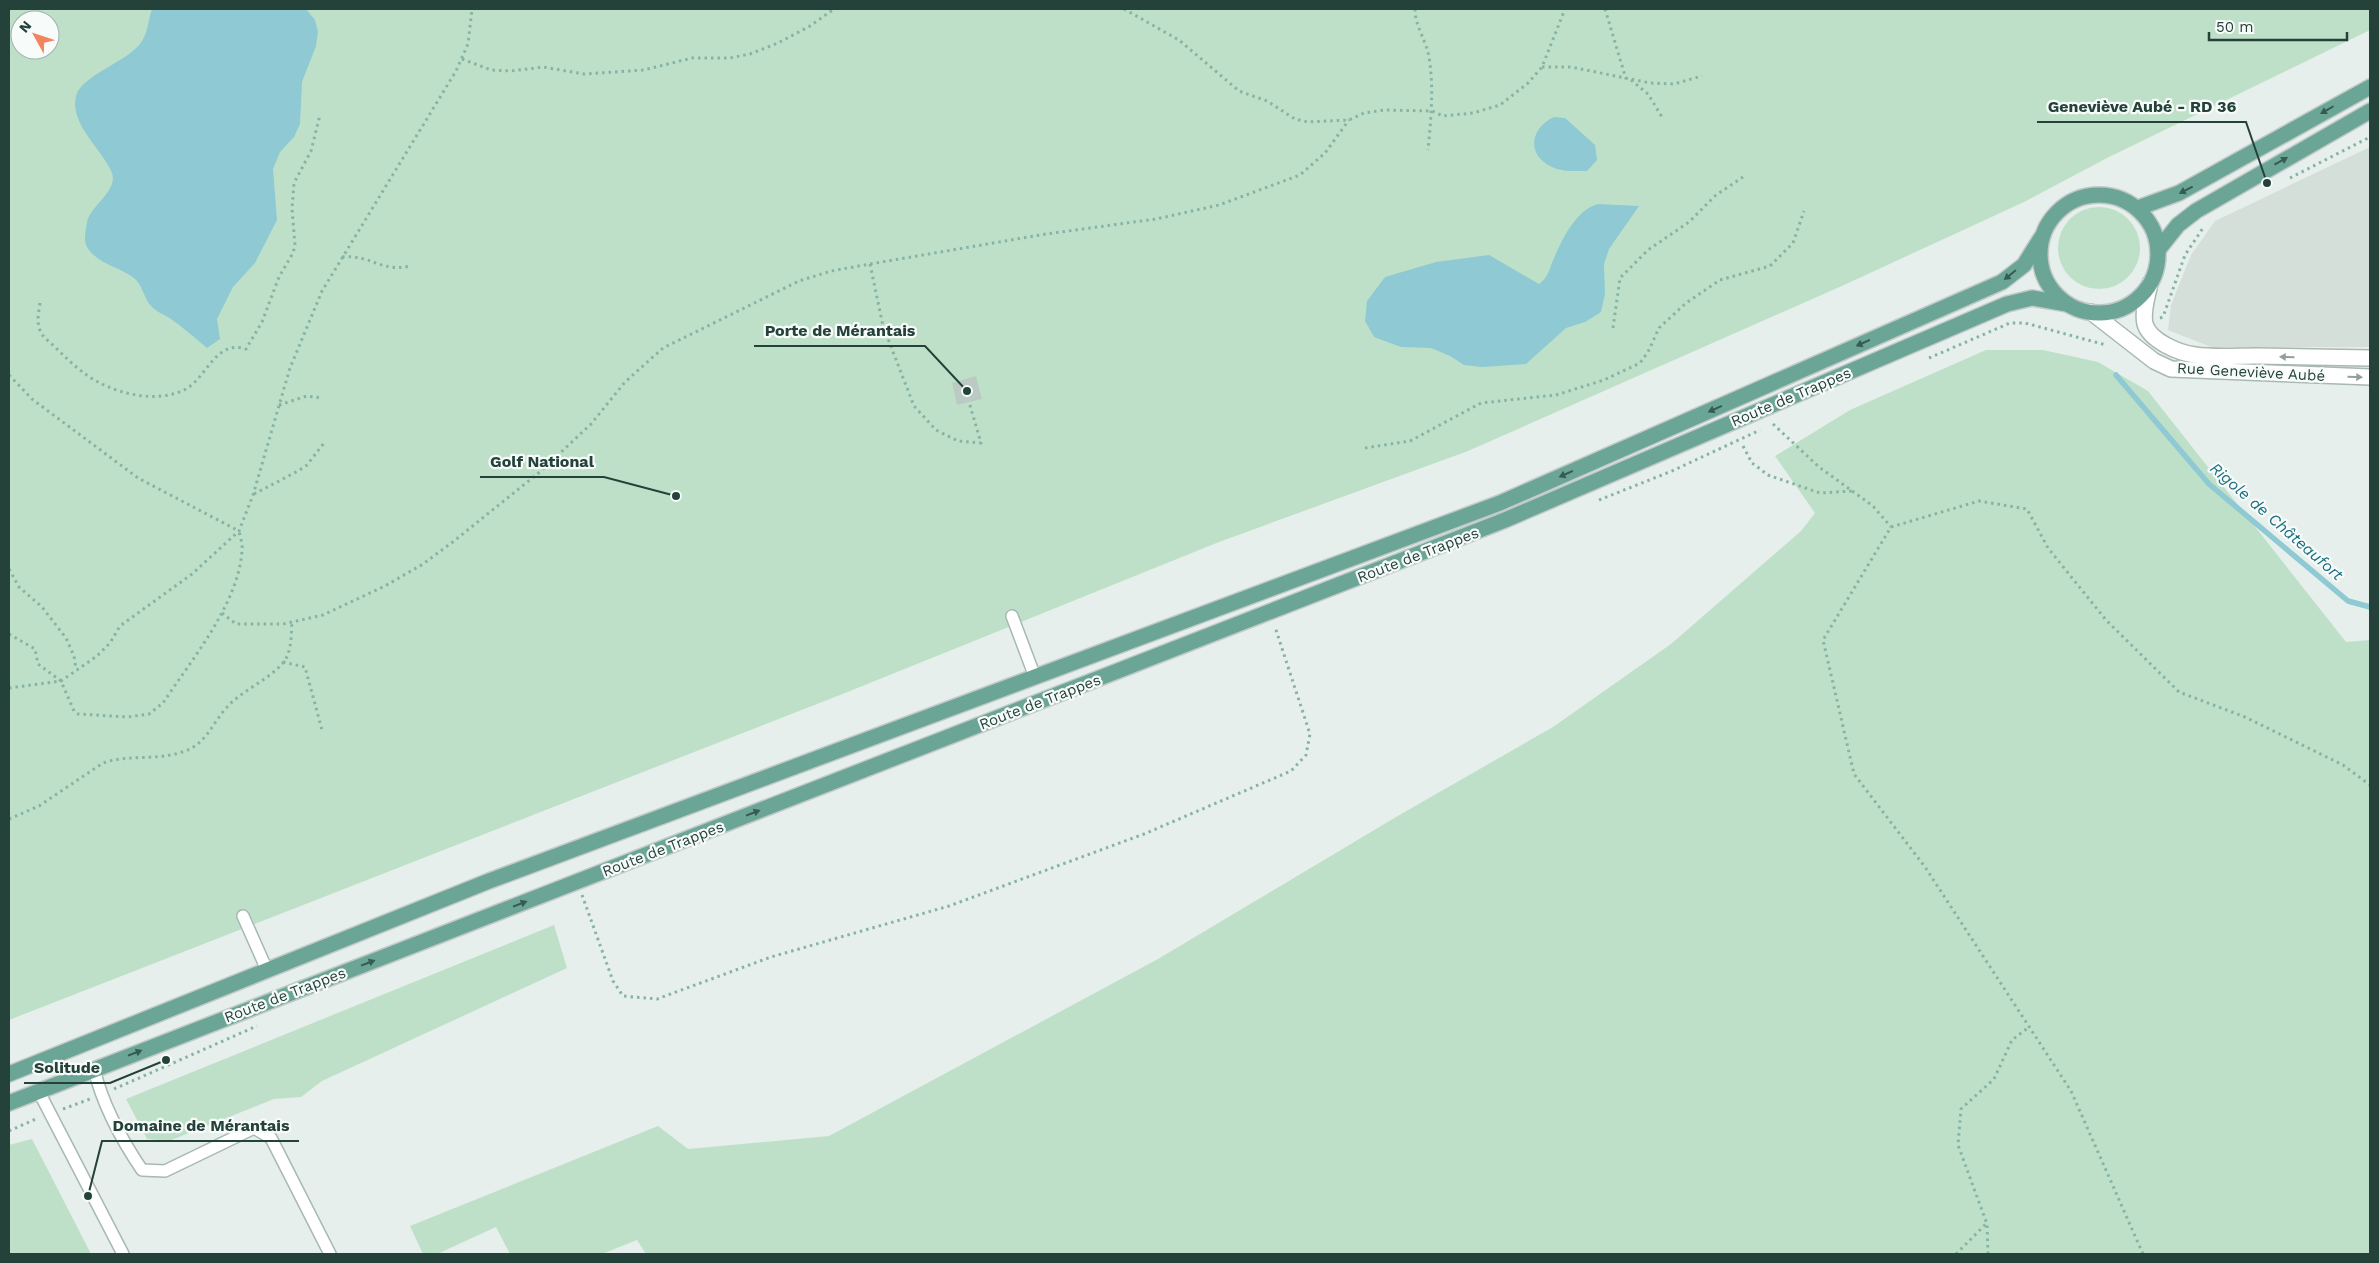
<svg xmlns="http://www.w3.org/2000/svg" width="2379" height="1263" viewBox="0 0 2379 1263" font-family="'Work Sans',sans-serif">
<rect width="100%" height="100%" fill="#e6efeb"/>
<polygon fill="#d4dfda" points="2370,147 2370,347 2211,347 2168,330 2171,305 2191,255 2215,221"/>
<g fill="#bfe0c8" fill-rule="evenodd">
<path d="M 9,9 L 2370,9 L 2370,30 L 2107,158 L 2024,202 L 1844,285 L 1468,451 L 1219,542 L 840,695 L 9,1020 ZM 20,20 L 50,20 L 50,50 L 20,50 Z"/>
<circle cx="2099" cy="248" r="41"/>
<polygon points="1986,350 2043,350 2098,362 2148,391 2346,642 2370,640 2370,1254 646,1254 637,1240 602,1254 510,1254 496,1227 437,1254 423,1254 410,1226 658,1126 688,1149 829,1136 1158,959 1396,817 1553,727 1671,644 1801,531 1815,513 1775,456 1850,410"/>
<polygon points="554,925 567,968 322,1081 301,1097 274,1099 169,1141 147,1139 126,1099"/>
<polygon points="32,1139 91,1254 9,1254 9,1145"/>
</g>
<g fill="#8ec9d4">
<path d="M 152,9 L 306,9 L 315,20 L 318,32 L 316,46 L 302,82 L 300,124 L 294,137 L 280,152 L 273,169 L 277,220 L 255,263 L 233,287 L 217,319 L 220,339 L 207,348 C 195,338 184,328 171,319 C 165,315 157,312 152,307 C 144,300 143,285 134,278 C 120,267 97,264 87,247 C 83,240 86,230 87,222 C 91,205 118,191 112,173 C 103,150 69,124 76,96 C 81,76 126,62 140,44 C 148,34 148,20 152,9 Z"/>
<path d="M 1554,117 L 1565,118 L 1595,145 L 1597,160 L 1587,171 C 1575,171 1563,172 1552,167 C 1526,155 1530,128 1554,117 Z"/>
<path d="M 1598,204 L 1639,206 L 1609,249 L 1604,264 L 1605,294 L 1601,312 L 1585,322 L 1566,328 L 1526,364 L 1482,367 L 1464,365 L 1450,356 L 1431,348 L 1401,347 L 1374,337 L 1365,321 L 1367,301 L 1385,277 L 1436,262 L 1489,255 L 1539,284 C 1549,277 1549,269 1554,258 C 1563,238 1576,210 1598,204 Z"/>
</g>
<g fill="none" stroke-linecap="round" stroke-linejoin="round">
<polyline stroke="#8ec9d4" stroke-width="5.5" points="2116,375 2209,484 2348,601 2370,607"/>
</g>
<polygon fill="#bbcac4" points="976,376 982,399 957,405 952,383"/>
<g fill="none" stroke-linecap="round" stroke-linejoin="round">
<defs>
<g id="service">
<polyline points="1012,616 1035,677"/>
<polyline points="243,916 267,970"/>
<path d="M 94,1069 C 103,1106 121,1139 142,1170 L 165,1171 L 254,1128 L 271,1138 L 330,1254"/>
<polyline points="39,1092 123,1254"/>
</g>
<g id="tertiary">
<path d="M 2150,283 C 2148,295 2142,311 2145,324 C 2150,341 2179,353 2195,355 C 2215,358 2236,356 2256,356 C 2294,357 2332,357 2370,358"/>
<polyline points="2091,312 2154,361 2171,369 2370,377"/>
</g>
<g id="primary">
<circle cx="2099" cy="254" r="59"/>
<polyline points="2138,208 2179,193 2370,87"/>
<polyline points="2158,250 2178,225 2196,211 2370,111"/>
<polyline points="9,1074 489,881 1500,503 2002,282 2024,265 2041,238"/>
<polyline points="9,1103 1505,520 2007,304 2032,298 2067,304"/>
</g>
</defs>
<use href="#service" stroke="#a8b8b2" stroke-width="14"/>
<use href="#tertiary" stroke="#a8b8b2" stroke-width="18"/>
<use href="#primary" stroke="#c2cac8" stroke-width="18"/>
<g stroke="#86b3a5" stroke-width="3" stroke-dasharray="2.5 4" stroke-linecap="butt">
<polyline points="1124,9 1179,40 1239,91 1267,101 1295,119 1308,122 1349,120 1364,113 1384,110 1432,111 1443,116 1473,113 1500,105 1528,83 1542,67 1565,9"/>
<path d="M 1415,9 C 1415,26 1426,40 1429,57 C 1434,88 1431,119 1428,150"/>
<polyline points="1605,9 1626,79"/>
<polyline points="462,59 491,70 511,71 543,67 584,74 644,70 692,58 730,58 750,54 778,43 810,26 834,9"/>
<polyline points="1542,67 1571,67 1650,83 1674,84 1702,76"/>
<polyline points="1631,80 1648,94 1662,117"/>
<polyline points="2290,178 2370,137"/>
<path d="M 342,257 C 370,254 382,273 410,266"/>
<polyline points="870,264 883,326 914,406 936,430 958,441 981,443 969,402"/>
<path d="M 40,303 C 38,317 35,328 46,339 C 59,350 70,363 84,373 C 110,393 156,405 186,389 C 207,377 216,339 246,349 L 262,322 L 279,277 L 293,253 L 295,245 L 292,209 L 294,183 L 311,151 L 320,115"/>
<polyline points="2160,318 2163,317 2185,255 2203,228"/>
<polyline points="1613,328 1620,278 1648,250 1689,222 1716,195 1743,177"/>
<polyline points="1929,358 2010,323 2025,323 2106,345"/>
<polyline points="9,375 32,399 138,478 239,531"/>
<polyline points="279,405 307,396 322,398"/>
<polyline points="1773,424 1819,467 1873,506 1891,527"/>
<polyline points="1743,446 1752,463 1768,475 1820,493 1852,491"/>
<polyline points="1365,448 1410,441 1481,403 1556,395 1604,380 1640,363 1648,352 1659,328 1686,303 1720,280 1770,266 1793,243 1804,211"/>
<polyline points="254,494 298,471 307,465 324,443"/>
<polyline points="1599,500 1672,471 1760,430"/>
<polyline points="9,569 19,587 42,607 66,638 74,656 76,669"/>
<polyline points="222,613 236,624 283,624 323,615 385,586 423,564 454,541 541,471 591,424 625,382 663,348 799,281 831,271 870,264 1046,234 1156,219 1219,205 1300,175 1325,153 1349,120"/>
<path d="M 9,634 L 35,649 L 38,664 L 61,681 L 74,711 L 78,714 L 128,717 L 149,714 L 163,703 C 192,659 239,603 242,550 C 243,544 240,537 239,531"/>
<polyline points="283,662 305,667 322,730"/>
<polyline points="9,688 61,681 97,656 110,643 120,626 192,574 239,531 253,495 290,368 322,291 456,71 468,44 472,9"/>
<path d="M 9,819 L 39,806 L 103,763 C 128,754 156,761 182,752 C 207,745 212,722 229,705 C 245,689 268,680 283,663 C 292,652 291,635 292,622"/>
<polyline points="582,895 613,981 623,996 657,999 771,957 949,906 1144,834 1291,771 1306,755 1310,734 1275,627"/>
<polyline points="114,1089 257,1026"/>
<polyline points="63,1109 90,1099"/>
<polyline points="9,1131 38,1118"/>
<polyline points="1956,1254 1986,1224"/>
<polyline points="1988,1254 1987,1224 1958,1145 1961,1109 1994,1079 2012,1040 2029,1027"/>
<polyline points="2143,1254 2071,1091 1925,867 1854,774 1823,640 1891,527 1979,501 2027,509 2048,548 2106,620 2179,692 2245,717 2343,765 2370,785"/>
</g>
<use href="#service" stroke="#fff" stroke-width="11"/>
<use href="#tertiary" stroke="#fff" stroke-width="15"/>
<use href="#primary" stroke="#6aa596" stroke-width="15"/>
</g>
<defs><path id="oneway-solid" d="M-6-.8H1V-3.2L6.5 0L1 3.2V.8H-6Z" transform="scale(1.25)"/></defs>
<g fill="#365b51">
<use href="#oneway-solid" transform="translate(2327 110) rotate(150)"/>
<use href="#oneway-solid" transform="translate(2281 161) rotate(-29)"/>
<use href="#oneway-solid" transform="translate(2186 190) rotate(153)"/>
<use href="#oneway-solid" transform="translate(2010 275) rotate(141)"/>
<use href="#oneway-solid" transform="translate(1863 343) rotate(156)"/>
<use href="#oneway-solid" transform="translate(1715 409) rotate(156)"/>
<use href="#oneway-solid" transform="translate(1566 474) rotate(156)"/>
<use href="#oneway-solid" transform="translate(753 813) rotate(-21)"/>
<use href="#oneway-solid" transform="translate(520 904) rotate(-21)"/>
<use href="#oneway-solid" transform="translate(368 963) rotate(-21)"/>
<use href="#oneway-solid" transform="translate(135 1053) rotate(-21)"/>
</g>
<g fill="#92a09c">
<use href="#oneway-solid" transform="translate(2287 357) rotate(-179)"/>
<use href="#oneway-solid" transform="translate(2355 377) rotate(2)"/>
</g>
<g text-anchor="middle" stroke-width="4.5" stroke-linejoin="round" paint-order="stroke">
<g font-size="15" fill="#24423a" stroke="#f7fbf9">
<text transform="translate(2251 372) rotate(3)" y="5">Rue Geneviève Aubé</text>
<text transform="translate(1791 397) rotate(-23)" y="5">Route de Trappes</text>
<text transform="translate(1418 555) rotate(-21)" y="5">Route de Trappes</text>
<text transform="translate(1040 702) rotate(-21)" y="5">Route de Trappes</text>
<text transform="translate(663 849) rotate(-21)" y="5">Route de Trappes</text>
<text transform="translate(285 995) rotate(-21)" y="5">Route de Trappes</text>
</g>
<g font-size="16" font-style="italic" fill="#1c6f80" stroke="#f7fbf9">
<text transform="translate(2277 521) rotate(41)" y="6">Rigole de Châteaufort</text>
</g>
</g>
<path fill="none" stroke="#24423a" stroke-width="2" d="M2267 183L2246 122H2037M967 391L925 346H754M676 496L604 477H480M166 1060L110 1083H24M88 1196L102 1141H299"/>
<g fill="#24423a" stroke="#f7fbf9" stroke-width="2">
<circle cx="2267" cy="183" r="5"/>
<circle cx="967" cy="391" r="5"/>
<circle cx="676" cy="496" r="5"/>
<circle cx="166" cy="1060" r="5"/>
<circle cx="88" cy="1196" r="5"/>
</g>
<g font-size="16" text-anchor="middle" font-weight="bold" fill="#24423a" stroke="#f7fbf9" stroke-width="4.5" stroke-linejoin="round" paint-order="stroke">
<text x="2142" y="112">Geneviève Aubé - RD 36</text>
<text x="840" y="336">Porte de Mérantais</text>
<text x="542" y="467">Golf National</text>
<text x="67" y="1073">Solitude</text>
<text x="201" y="1131">Domaine de Mérantais</text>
</g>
<rect width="2379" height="1263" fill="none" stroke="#24423a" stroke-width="20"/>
<g transform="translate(35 35) rotate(310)"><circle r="24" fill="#f7fbf9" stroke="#a3b1ad"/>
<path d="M0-4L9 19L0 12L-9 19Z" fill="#f4845f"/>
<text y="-8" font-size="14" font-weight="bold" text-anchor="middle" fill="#24423a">N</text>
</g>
<path d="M2209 32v8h138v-8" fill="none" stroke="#24423a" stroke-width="2.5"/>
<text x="2216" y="32" font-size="15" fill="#24423a" stroke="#f7fbf9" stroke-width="4" paint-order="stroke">50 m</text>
</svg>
